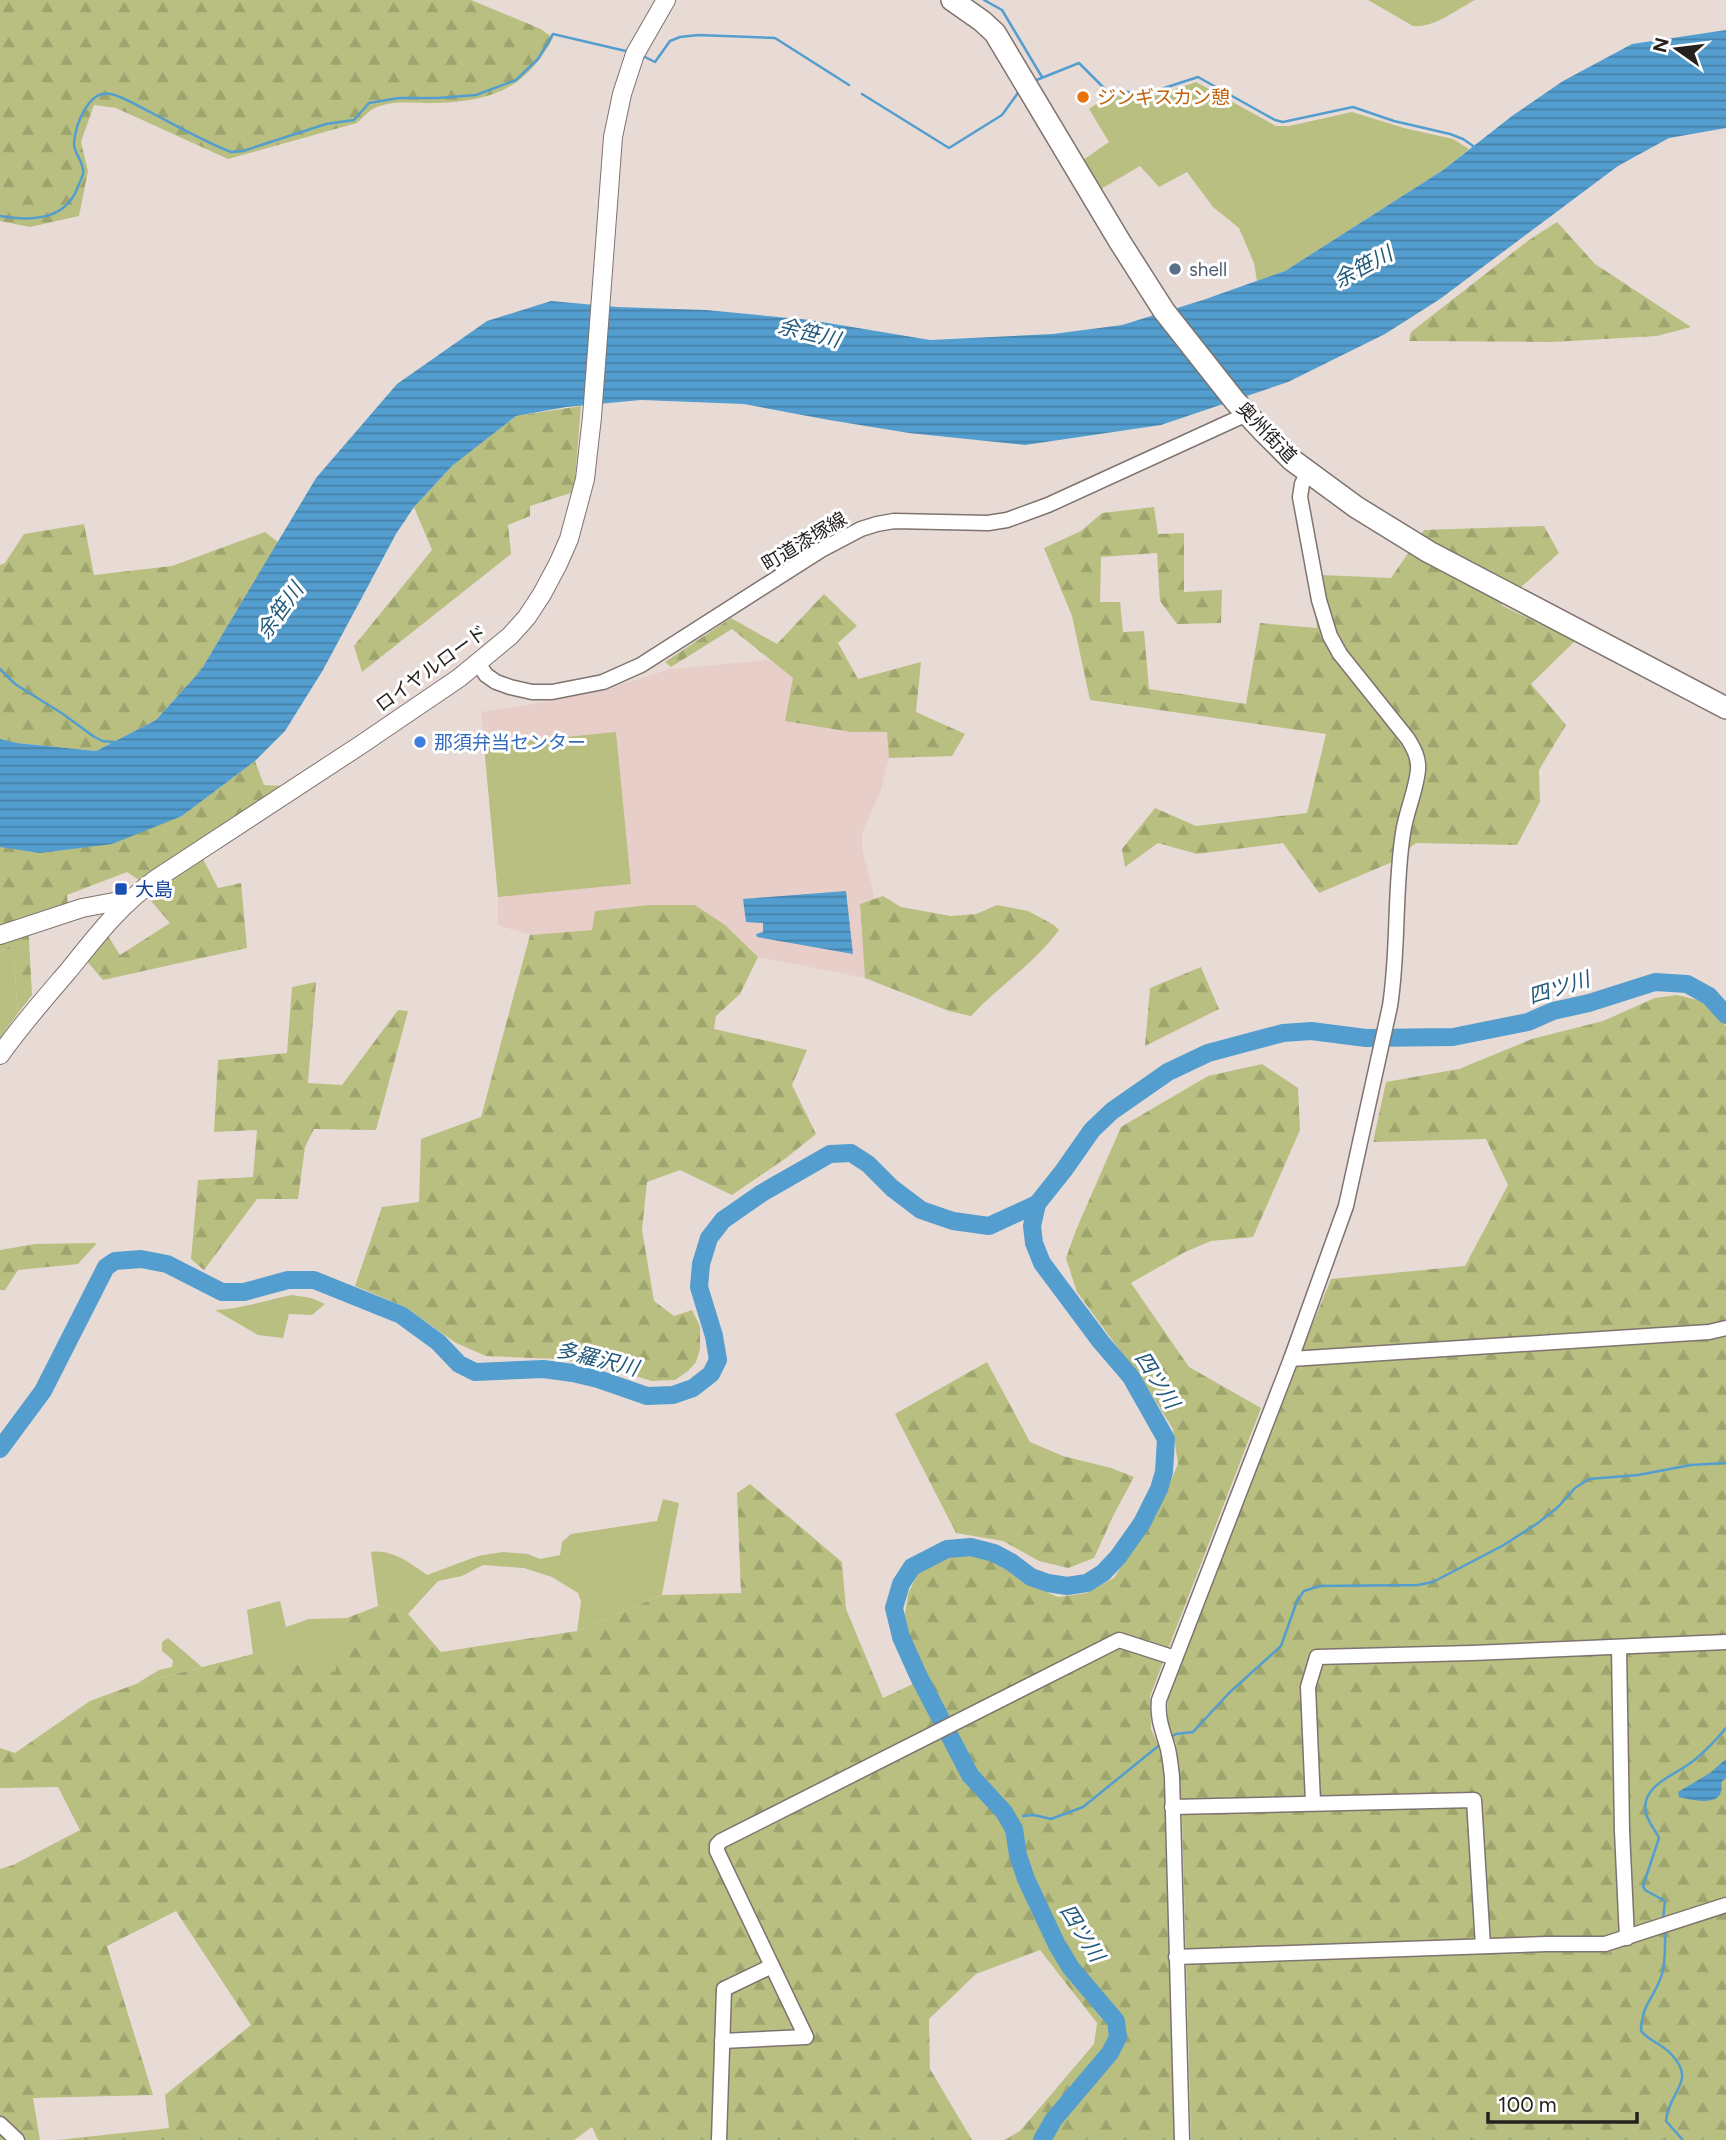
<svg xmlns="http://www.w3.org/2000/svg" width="1726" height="2140" viewBox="0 0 1726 2140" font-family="Figtree,'Noto Sans JP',sans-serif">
<defs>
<pattern id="forest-firs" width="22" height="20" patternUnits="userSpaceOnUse" patternTransform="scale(1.75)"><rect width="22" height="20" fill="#b8bf80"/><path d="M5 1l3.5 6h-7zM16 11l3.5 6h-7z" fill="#9ea46e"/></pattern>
<pattern id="water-rules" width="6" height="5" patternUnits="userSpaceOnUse" patternTransform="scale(1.75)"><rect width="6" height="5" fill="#539ecf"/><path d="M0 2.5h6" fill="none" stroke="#4580a7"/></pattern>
</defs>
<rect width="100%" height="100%" fill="#e8dbd6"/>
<polygon fill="#e8cec8" points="770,660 793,678 851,732 888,732 889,758 881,790 862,833 862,849 875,899 860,904 865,978 758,957 723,924 695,905 649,905 595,911 592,930 530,935 498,925 498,897 481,712 534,704 613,687 670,669"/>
<g fill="#b8bf80">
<path d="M 1368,0 L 1475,0 C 1456,10 1434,28 1413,26 Z"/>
<polygon points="1196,82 1276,126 1289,126 1352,112 1404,128 1453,139 1469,149 1443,170 1285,271 1257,281 1254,263 1239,228 1213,207 1187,172 1159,187 1140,166 1101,189 1083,160 1109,142 1089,109 1108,96 1151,97"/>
<polygon points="616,732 631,884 498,897 484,745"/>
<polygon points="13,949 18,1013 0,1038 0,951"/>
<path d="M 292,1295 L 311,1298 L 325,1304 L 312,1315 L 289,1314 L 283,1338 L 258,1335 L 215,1310 C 242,1309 266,1300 292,1295 Z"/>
<path d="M 663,1499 L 679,1503 L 662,1595 L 577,1631 L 581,1602 L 578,1593 L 552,1577 L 524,1568 L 483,1565 L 462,1576 L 438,1581 L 408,1614 L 378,1606 L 371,1552 C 392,1549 410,1563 427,1575 L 478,1556 L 503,1552 L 528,1554 L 540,1559 L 560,1555 L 562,1542 L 571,1534 L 657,1521 Z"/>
<polygon points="280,1601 286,1627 309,1619 347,1618 336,1673 253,1654 247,1610"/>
<polygon points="168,1638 202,1667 136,1684 159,1670 172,1667 173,1660 162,1651 162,1642"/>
</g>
<g fill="url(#forest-firs)">
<path d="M 0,0 L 471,0 L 541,29 L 553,38 C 526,88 493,101 437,103 C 416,104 393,99 373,109 C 367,112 362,119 357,123 L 228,159 L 116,108 L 94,105 L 81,142 L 88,171 L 79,216 L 30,227 L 0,221 Z"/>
<polygon points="1557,222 1595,264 1691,327 1657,336 1552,342 1409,341 1411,332 1529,240"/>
<polygon points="581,406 574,492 530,506 530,516 508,525 511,554 362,672 354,646 432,550 414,507 452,466 516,416"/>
<polygon points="1154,507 1158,534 1184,533 1184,592 1222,590 1221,623 1177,624 1160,601 1157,553 1101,557 1100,602 1120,602 1123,632 1144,631 1149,689 1246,704 1260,623 1317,628 1310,580 1322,575 1391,578 1424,530 1544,526 1559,553 1501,605 1575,641 1531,684 1566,725 1539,770 1540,802 1517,845 1416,843 1390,863 1319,893 1283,843 1197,854 1158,843 1125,867 1122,849 1155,808 1196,826 1307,813 1326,734 1090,700 1072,616 1044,548 1081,531 1102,513"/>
<polygon points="84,524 94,575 172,566 265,532 278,542 201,670 156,720 96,751 17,743 0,739 0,565 5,563 24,534"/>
<polygon points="824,594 857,626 838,643 858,679 921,662 916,712 965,734 952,756 889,758 887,732 851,732 785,721 793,678 732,629 671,667 665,662 731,618 777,644"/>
<polygon points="255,761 264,785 285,786 139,880 127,872 67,895 68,906 28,921 32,995 18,1013 13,949 0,951 0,847 182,816"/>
<polygon points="203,859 218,888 241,883 247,948 103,980 85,959 106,933 120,955 170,923 145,894"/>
<path d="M 883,896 L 901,907 L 951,916 L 976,914 L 997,905 L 1028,911 L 1054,925 L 1059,930 C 1034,964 999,986 971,1016 L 949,1011 L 865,978 L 860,904 Z"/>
<polygon points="649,905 695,905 725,925 758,957 740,994 716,1016 714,1029 807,1050 792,1085 816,1134 786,1158 732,1195 680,1170 647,1182 642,1230 654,1301 674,1316 692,1310 700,1326 700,1349 696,1362 688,1371 675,1380 652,1381 618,1371 559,1359 486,1356 456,1343 405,1307 355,1286 382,1207 419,1202 421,1139 481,1117 530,935 592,930 595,911"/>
<polygon points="1201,967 1219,1009 1145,1046 1150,988"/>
<polygon points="316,982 308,1083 342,1085 398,1010 408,1011 376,1130 314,1129 305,1147 298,1199 257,1199 204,1270 191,1259 198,1180 253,1177 257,1130 214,1132 218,1060 287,1053 292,987"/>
<polygon points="1677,995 1706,1002 1726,1026 1726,2140 1191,2140 1182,1819 1176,1744 1167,1724 1168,1695 1275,1417 1331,1279 1465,1266 1508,1185 1486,1139 1373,1142 1386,1082 1459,1069 1532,1039 1603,1021 1655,998"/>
<polygon points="1262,1064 1298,1088 1300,1130 1253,1237 1211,1241 1185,1252 1131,1283 1189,1367 1261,1408 1150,1696 1151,1729 1163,1756 1176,2140 1004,2140 1020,2131 1094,2044 1097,2023 1040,1950 976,1974 929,2019 930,2069 972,2140 598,2140 592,2127 574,2140 57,2140 169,2128 165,2095 251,2025 176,1911 107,1946 153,2095 33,2098 40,2140 0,2140 0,1869 13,1865 80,1830 58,1787 0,1788 0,1748 15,1753 90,1701 136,1684 253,1654 335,1672 347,1618 378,1606 408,1614 441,1652 577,1631 662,1595 741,1593 737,1493 750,1484 842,1562 846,1609 883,1698 928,1677 909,1635 905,1614 908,1594 918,1573 937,1561 952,1555 967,1553 999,1561 1026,1583 1058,1597 1087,1593 1114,1578 1163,1499 1178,1464 1173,1429 1148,1389 1077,1292 1066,1258 1076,1230 1121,1127 1208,1076"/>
<polygon points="97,1243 78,1264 18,1270 5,1290 0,1290 0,1250 35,1244"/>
<polygon points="987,1362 1030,1442 1063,1456 1111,1468 1134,1477 1114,1514 1094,1558 1068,1568 1039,1561 1003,1541 956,1533 895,1414"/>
</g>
<g fill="url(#water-rules)">
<polygon points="1726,30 1726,128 1669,138 1618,166 1440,299 1385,334 1288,382 1161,425 1025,445 909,433 829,420 744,404 641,400 566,407 516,416 452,466 414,507 396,534 323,670 285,731 255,761 182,816 112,844 40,853 0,847 0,739 17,743 96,751 156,720 201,670 316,478 397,384 487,321 551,301 617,307 706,310 810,320 930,340 1053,334 1122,325 1203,300 1285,271 1443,170 1512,116 1563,81 1632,44"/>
<polygon points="846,891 853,954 757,937 756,934 763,932 763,923 746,922 743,899"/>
<path d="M 1726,1759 L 1726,1777 L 1721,1783 C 1726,1809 1692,1800 1679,1797 L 1678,1792 L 1710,1773 Z"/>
</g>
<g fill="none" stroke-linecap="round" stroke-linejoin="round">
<g stroke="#539ecf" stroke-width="2.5">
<polyline points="984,0 1002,10 1042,77"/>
<polyline points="643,56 655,62 670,41 680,37 698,35 775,38 849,85"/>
<polyline points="1034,81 1079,63 1107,91 1149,93 1198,77 1275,120 1283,122 1353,107 1394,121 1450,134 1463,139 1476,148"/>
<polyline points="862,94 949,148 1002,115 1020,90"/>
<path d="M 0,216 C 30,221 64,221 77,189 C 79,184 82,178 83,174 C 85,163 74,154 74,144 C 75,126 88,89 111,94 C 124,97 138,106 150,112 C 177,126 203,141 231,152 L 243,151 L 326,124 L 354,120 L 369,103 L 399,98 L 438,98 L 476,95 L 516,80 L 538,59 L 553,34 L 630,52"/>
<polyline points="0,669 15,684 63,714 93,736 102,741 114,742"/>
<polyline points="1171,1737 1176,1734 1193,1732 1229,1693 1281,1646 1297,1601 1304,1591 1320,1586 1418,1585 1433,1582 1502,1546 1538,1523 1558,1507 1575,1488 1589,1479 1638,1475 1691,1465 1726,1463"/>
<polyline points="1023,1816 1034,1815 1051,1819 1083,1807 1162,1743"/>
<path d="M 1663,1920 L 1665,1901 L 1645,1890 L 1643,1886 L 1659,1838 C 1655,1829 1645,1819 1645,1808 C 1645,1786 1671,1776 1686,1766 C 1700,1757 1715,1741 1726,1728"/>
<path d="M 1665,1930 C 1665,1944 1666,1961 1662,1974 C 1655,1998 1642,2002 1641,2031 C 1650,2042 1663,2044 1672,2055 C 1697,2082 1668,2092 1666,2121 L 1683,2140"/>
</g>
<g stroke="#539ecf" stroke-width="18">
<polyline points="0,1449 43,1391 106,1267 115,1261 141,1259 167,1264 222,1292 244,1292 288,1280 314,1280 401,1315 438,1342 459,1364 475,1372 543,1369 573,1373 598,1379 647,1396 673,1395 693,1388 711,1374 718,1360 714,1336 699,1287 701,1264 709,1238 723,1220 762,1193 830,1154 851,1153 868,1164 892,1188 921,1210 953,1221 989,1226 1037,1204"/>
<polyline points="1042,2140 1054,2119 1110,2053 1118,2037 1116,2021 1071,1968 1057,1945 1026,1879 1018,1855 1014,1829 1004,1812 970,1775 918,1675 901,1637 894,1608 901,1584 912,1567 947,1549 971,1547 994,1553 1011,1562 1031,1577 1048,1583 1067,1586 1087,1583 1103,1573 1118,1557 1142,1523 1159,1489 1164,1472 1166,1439 1131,1377 1101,1342 1042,1263 1034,1243 1032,1226 1037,1204 1064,1170 1092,1130 1112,1111 1168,1072 1208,1053 1283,1033 1311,1031 1366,1038 1453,1037 1528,1022 1553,1011 1589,1003 1655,982 1687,984 1709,996 1726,1015"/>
</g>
<defs>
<g id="minor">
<polyline points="478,663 486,675 496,682 510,687 532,692 552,692 603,682 641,665 821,550 861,529 877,524 894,521 988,523 1007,520 1048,505 1247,414"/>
<polyline points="1291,1359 1709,1332 1726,1328"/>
<polyline points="1619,1647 1622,1831 1627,1938"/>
<polyline points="1313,1803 1308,1687 1317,1657 1472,1653 1726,1642"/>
<polyline points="1172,1807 1474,1800 1483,1946"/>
<polyline points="1176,1957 1546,1944 1605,1944 1726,1905"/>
<polyline points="722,2041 806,2037 717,1851 717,1845 721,1841 1119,1640 1175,1658"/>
<polyline points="0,2124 17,2140"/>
<polyline points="719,2140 724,1989 772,1966"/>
<path d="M 1182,2140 L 1172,1777 C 1171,1768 1170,1758 1168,1749 C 1163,1731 1157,1719 1159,1700 L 1291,1359 L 1346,1206 L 1390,1006 C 1399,948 1394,890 1403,833 C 1406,812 1416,791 1418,770 C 1419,758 1414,749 1408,739 L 1340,654 L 1330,636 L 1319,600 L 1300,497 L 1302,484 L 1308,472"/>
</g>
<g id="major">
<polyline points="0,935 82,908 130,899"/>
<path d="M 0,1055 C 21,1025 45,998 69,970 C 98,934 118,907 156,879 L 362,744 L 459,678 L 510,636 L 527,617 L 542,594 L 558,564 L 569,539 L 585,479 L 592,417 L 613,137 L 622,94 L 635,54 L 666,0"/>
</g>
<polyline id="highway" points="952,0 982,21 995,33 1120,242 1164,311 1235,401 1264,432 1292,460 1356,507 1429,552 1726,708"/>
</defs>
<use href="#minor" stroke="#7f736f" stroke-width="17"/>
<use href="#major" stroke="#7f736f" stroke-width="20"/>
<use href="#highway" stroke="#7f736f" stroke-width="24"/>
<use href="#minor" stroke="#fff" stroke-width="14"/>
<use href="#major" stroke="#fff" stroke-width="18"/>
<use href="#highway" stroke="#fff" stroke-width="21"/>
</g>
<circle fill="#e8710a" stroke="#fff" stroke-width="2.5" cx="1083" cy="97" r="7"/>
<circle fill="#5c6f8a" stroke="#fff" stroke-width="2.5" cx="1175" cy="269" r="7"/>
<circle fill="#3f7fe0" stroke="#fff" stroke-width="2.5" cx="420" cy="742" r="7"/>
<rect fill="#1a4fb4" stroke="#fff" stroke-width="2.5" x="114" y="882" width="14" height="14" rx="3.5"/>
<g text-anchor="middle" stroke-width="6" stroke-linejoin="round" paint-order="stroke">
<g font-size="19" fill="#c56008" stroke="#fff" text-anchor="start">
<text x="1097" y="104">ジンギスカン憩</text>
</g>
<g font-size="19" fill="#4e5e75" stroke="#fff" text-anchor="start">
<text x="1189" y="276">shell</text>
</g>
<g font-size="19" fill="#25211f" stroke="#fff">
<text transform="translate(1267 432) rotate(46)" y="7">奥州街道</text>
<text transform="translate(804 541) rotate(-31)" y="7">町道漆塚線</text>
<text transform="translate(431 668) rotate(-36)" y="7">ロイヤルロード</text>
</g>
<g font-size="19" fill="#366cbe" stroke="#fff" text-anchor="start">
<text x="434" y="749">那須弁当センター</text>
</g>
<g font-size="19" fill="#164399" stroke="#fff" text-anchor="start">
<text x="135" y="896">大島</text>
</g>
<g font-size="21" font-style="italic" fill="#235a7c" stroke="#fff">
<text transform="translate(1363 267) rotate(-28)" y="7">余笹川</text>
<text transform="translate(809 333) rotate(14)" y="7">余笹川</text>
<text transform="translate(280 611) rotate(-54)" y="7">余笹川</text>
<text transform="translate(1559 988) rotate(-17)" y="7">四ツ川</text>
<text transform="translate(597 1359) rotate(14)" y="7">多羅沢川</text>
<text transform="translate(1157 1380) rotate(58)" y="7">四ツ川</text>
<text transform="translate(1082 1933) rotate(58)" y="7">四ツ川</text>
</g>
</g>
<g transform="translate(1677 49) rotate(284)" stroke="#ffffff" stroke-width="5" paint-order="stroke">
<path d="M0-5L12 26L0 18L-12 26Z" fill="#25211f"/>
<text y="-10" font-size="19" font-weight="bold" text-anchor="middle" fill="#25211f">N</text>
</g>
<path d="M1488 2112v10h149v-10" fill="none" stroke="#25211f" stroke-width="3.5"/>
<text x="1498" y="2112" font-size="21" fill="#25211f" stroke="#ffffff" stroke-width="5" paint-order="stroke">100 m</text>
</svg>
